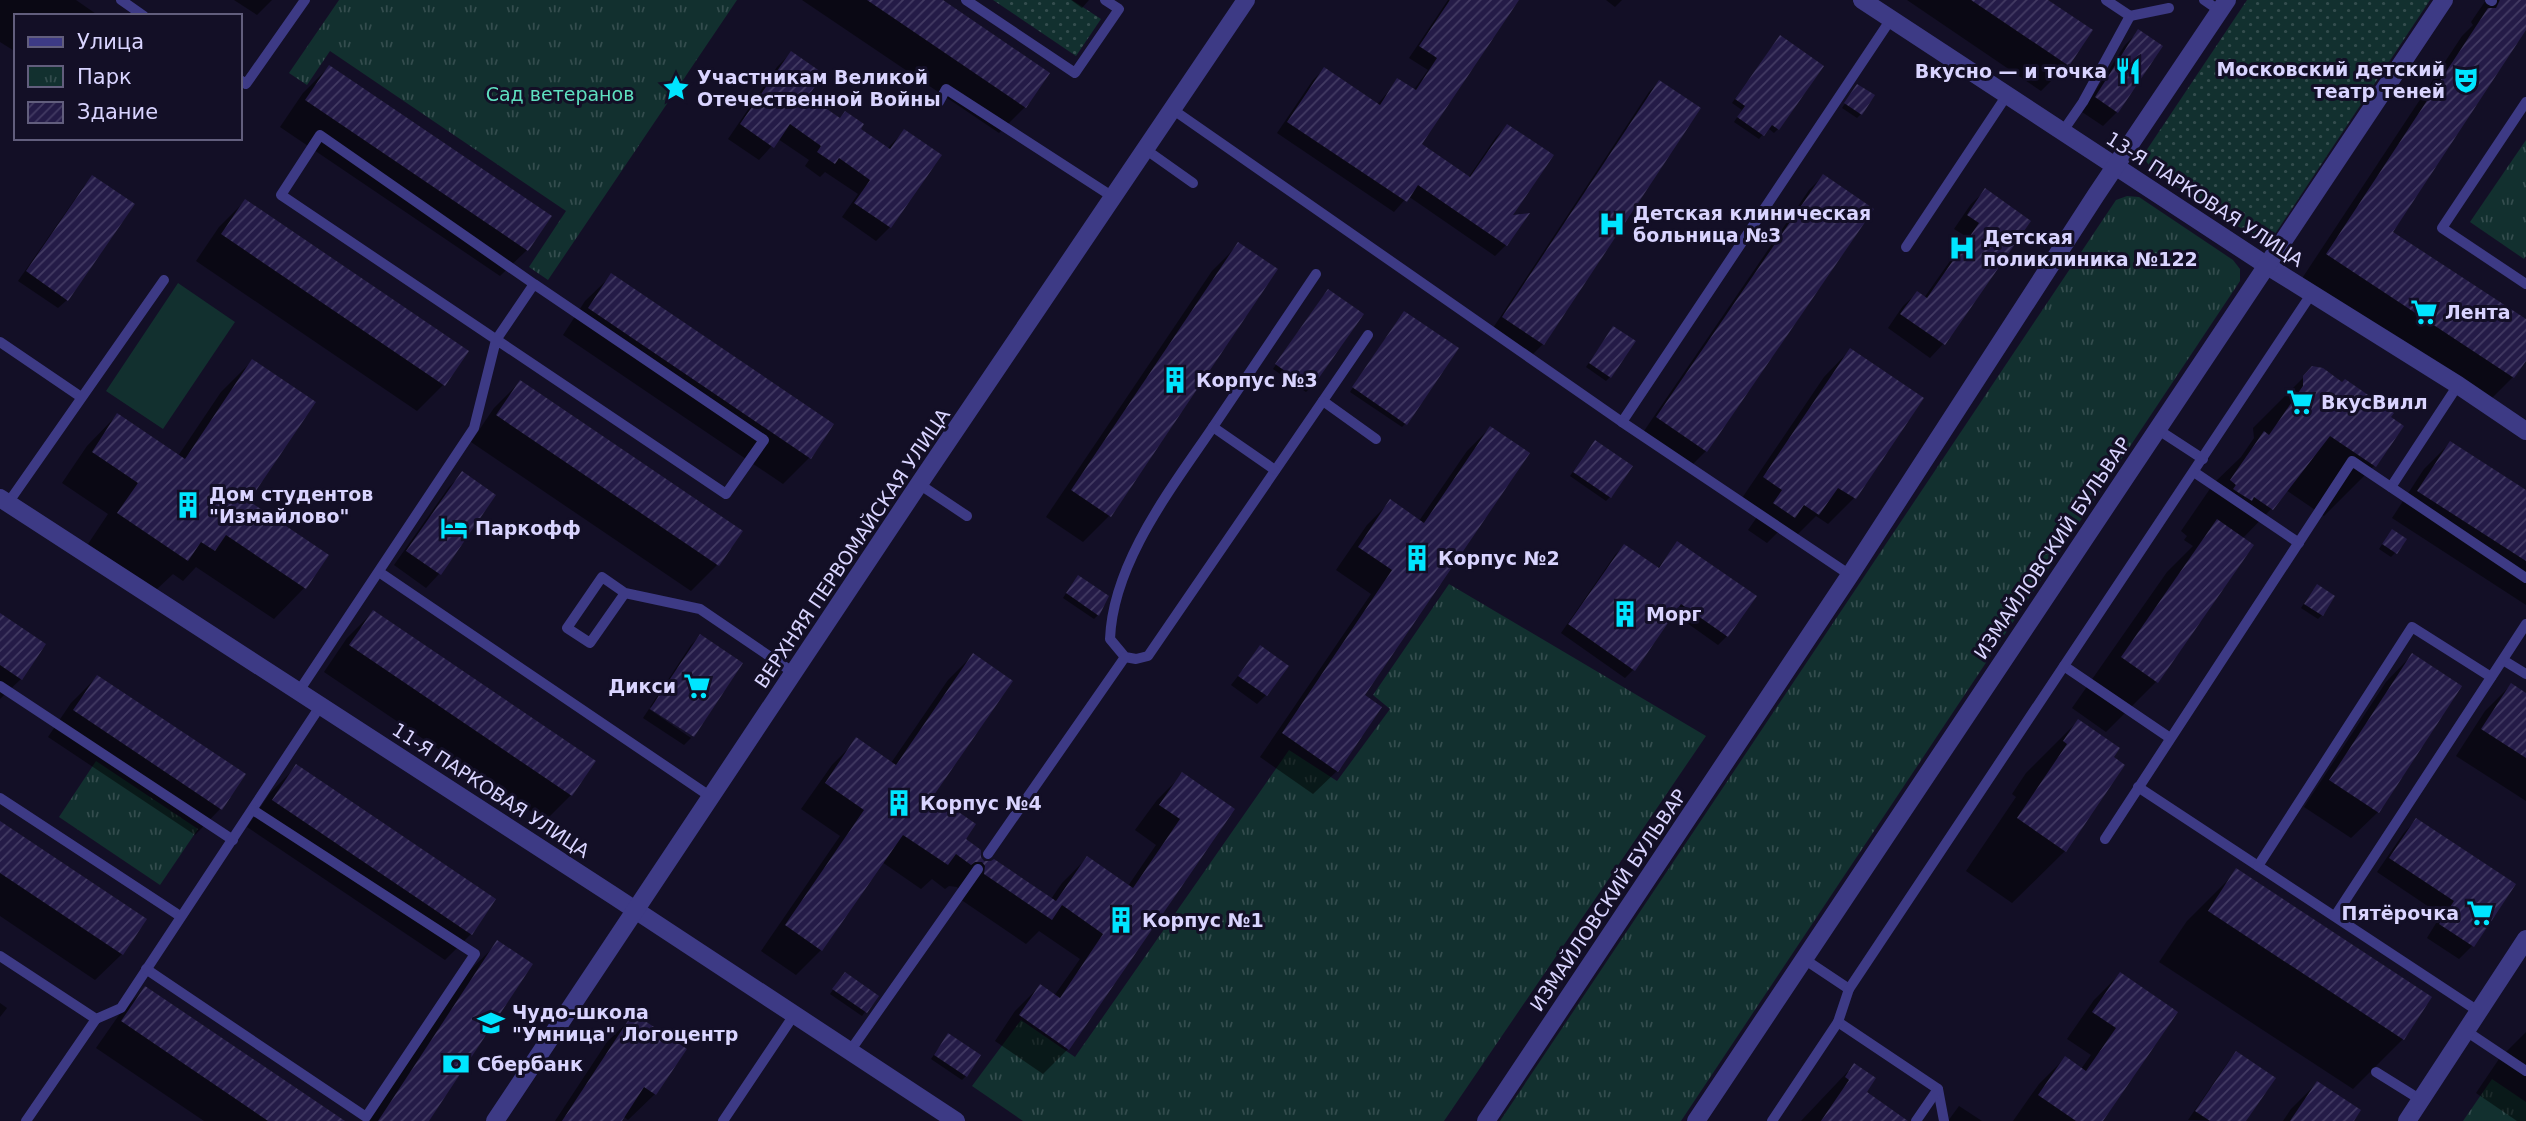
<svg xmlns="http://www.w3.org/2000/svg" width="2526" height="1121" viewBox="0 0 2526 1121" font-family="'DejaVu Sans',sans-serif">
<defs>
<pattern id="grass-dots" width="8" height="8" patternUnits="userSpaceOnUse" patternTransform="scale(1.75)"><rect width="8" height="8" fill="#12302f"/><path d="M2 2h.1M6 6h.1" fill="none" stroke="#344d4e" stroke-width="1.8" stroke-linecap="round"/></pattern>
<pattern id="park-tufts" width="24" height="20" patternUnits="userSpaceOnUse" patternTransform="scale(1.75)"><rect width="24" height="20" fill="#12302f"/><path d="M3 7l-1-3M5 7V3M7 7l1-3M15 17l-1-3M17 17v-4M19 17l1-3" fill="none" stroke="#344d4e"/></pattern>
<pattern id="building-hatch" width="6" height="6" patternUnits="userSpaceOnUse" patternTransform="scale(1.75)"><rect width="6" height="6" fill="#241b47"/><path d="M-1 1l2-2M0 6l6-6M5 7l2-2" fill="none" stroke="#433b63"/></pattern>
</defs>
<rect width="100%" height="100%" fill="#130f26"/>
<g fill="url(#grass-dots)">
<polygon points="993,0 1072,0 1101,19 1076,56"/>
<polygon points="2247,0 2430,0 2275,234 2265,238 2253,236 2153,171 2146,161 2146,151"/>
</g>
<g fill="url(#park-tufts)">
<polygon points="339,0 737,0 548,280 529,267 566,211 330,51 307,85 289,73"/>
<polygon points="2526,140 2526,256 2524,259 2470,222"/>
<polygon points="2127,196 2139,197 2233,260 2240,269 2240,281 1681,1121 1500,1121 2116,200"/>
<polygon points="1449,584 1706,736 1444,1121 1023,1121 972,1086 1021,1020 1075,1057 1289,750 1337,781 1390,709 1373,695"/>
<polygon points="96,761 198,829 160,885 59,817"/>
<polygon points="2492,1079 2526,1102 2526,1121 2463,1121"/>
</g>
<polygon fill="#12302f" points="178,283 235,322 163,429 106,391"/>
<g fill="#0007">
<polygon points="0,0 76,0 99,16 16,16 16,52 0,42"/>
<polygon points="234,0 272,0 257,15"/>
<polygon points="802,0 940,0 1025,107 999,133"/>
<polygon points="1071,0 1089,0 1082,8"/>
<polygon points="1448,0 1517,0 1420,144 1468,178 1496,137 1507,126 1509,217 1506,245 1495,256 1408,196 1394,212 1277,133 1313,80 1324,69 1377,105 1398,80 1413,91 1428,70 1409,58"/>
<polygon points="1606,0 1622,0 1615,7"/>
<polygon points="1907,0 2045,0 2067,65 2041,91"/>
<polygon points="2486,0 2526,0 2526,27 2391,232 2526,321 2526,357 2513,377 2487,403 2301,280 2462,36 2473,25 2471,22"/>
<polygon points="2138,32 2117,112 2103,126 2082,112 2125,45"/>
<polygon points="1776,41 1778,129 1774,133 1768,128 1759,139 1734,122 1742,110 1732,103"/>
<polygon points="791,53 806,96 839,120 858,129 887,149 904,131 890,227 876,241 842,217 858,194 825,172 820,177 805,166 809,160 778,139 759,160 728,139 777,67"/>
<polygon points="329,67 527,250 500,276 280,127 303,93"/>
<polygon points="1659,82 1543,344 1533,354 1493,328 1649,92"/>
<polygon points="1854,90 1861,114 1857,118 1842,108"/>
<polygon points="1823,176 1706,451 1692,465 1644,431 1809,190"/>
<polygon points="93,177 67,300 58,308 18,281 84,186"/>
<polygon points="1985,191 2029,221 1943,344 1930,358 1888,328 1903,306 1917,293 1924,298 1967,237 1954,229 1971,204"/>
<polygon points="245,201 443,385 417,411 196,261 219,227"/>
<polygon points="1239,244 1276,269 1109,516 1083,542 1046,517 1212,271"/>
<polygon points="612,275 832,424 809,458 783,484 563,335 585,301"/>
<polygon points="1324,295 1310,388 1306,392 1273,369"/>
<polygon points="1400,317 1406,423 1402,427 1350,392"/>
<polygon points="1610,332 1610,377 1606,381 1586,367"/>
<polygon points="1850,350 1921,398 1854,498 1828,524 1816,516 1792,540 1779,531 1767,543 1748,530 1757,517 1738,504 1824,377"/>
<polygon points="252,361 246,502 304,588 274,619 196,567 183,581 173,574 156,590 88,544 108,514 62,483 87,446 117,415 178,456 221,392"/>
<polygon points="2313,368 2402,426 2374,466 2324,516 2286,490 2271,509 2242,539 2251,545 2156,682 2106,732 2072,708 2167,572 2193,546 2184,540 2187,536 2181,531 2214,483 2241,457 2254,438 2253,428"/>
<polygon points="520,382 717,565 691,591 471,442 494,408"/>
<polygon points="1490,428 1363,696 1337,771 1313,794 1260,757 1371,594 1336,570 1367,525 1390,502 1419,521 1467,451"/>
<polygon points="2450,443 2526,492 2526,605 2392,518 2424,469"/>
<polygon points="1591,446 1610,497 1606,501 1570,476"/>
<polygon points="462,474 494,496 439,574 426,588 394,565 449,487"/>
<polygon points="2388,535 2395,553 2391,557 2379,549"/>
<polygon points="1678,543 1727,636 1718,645 1673,613 1634,669 1625,678 1561,633 1615,555 1624,546 1657,569"/>
<polygon points="1074,581 1098,615 1094,619 1063,598"/>
<polygon points="2313,590 2322,615 2318,619 2301,608"/>
<polygon points="373,612 571,795 545,821 324,672 347,638"/>
<polygon points="0,616 21,679 0,699"/>
<polygon points="700,636 693,735 650,707 691,645"/>
<polygon points="1260,648 1266,695 1257,704 1231,685"/>
<polygon points="973,655 932,796 983,862 1051,899 1062,883 1087,858 1128,886 1156,845 1135,830 1157,800 1182,775 1233,810 1068,1049 1043,1074 995,1041 1015,1011 1040,986 1054,996 1080,959 1039,931 1026,944 960,899 961,892 957,887 949,886 945,889 932,879 921,889 882,862 821,950 796,975 761,951 840,836 801,809 832,765 857,740 891,763 948,680"/>
<polygon points="2412,655 2378,812 2351,838 2304,807 2386,682"/>
<polygon points="97,677 221,808 195,835 48,737 71,703"/>
<polygon points="2511,685 2526,695 2526,801 2456,756 2485,711"/>
<polygon points="649,709 691,738 684,745 643,718"/>
<polygon points="2078,721 2065,851 2012,903 1966,871 2016,797 2012,794 2026,773"/>
<polygon points="296,767 471,934 445,960 247,827 270,793"/>
<polygon points="2416,820 2513,884 2472,946 2459,959 2427,938 2441,915 2377,872 2403,834"/>
<polygon points="0,824 122,954 95,980 0,916"/>
<polygon points="2237,871 2403,1039 2353,1089 2159,962 2187,921"/>
<polygon points="498,943 427,1121 368,1121 462,978"/>
<polygon points="2120,974 2176,1012 2101,1121 2013,1121 2039,1084 2065,1058 2081,1069 2091,1055 2067,1039 2094,1000"/>
<polygon points="841,978 877,996 862,1016 830,994"/>
<polygon points="145,988 342,1121 204,1121 96,1048 119,1015"/>
<polygon points="0,1003 7,1008 0,1017"/>
<polygon points="634,1016 655,1094 628,1120 623,1116 619,1121 555,1121 607,1042"/>
<polygon points="2526,1032 2526,1121 2517,1121 2476,1093 2499,1059"/>
<polygon points="945,1039 966,1076 962,1080 931,1059"/>
<polygon points="2236,1053 2244,1121 2188,1120 2228,1062"/>
<polygon points="1854,1065 1865,1093 1891,1121 1801,1121"/>
<polygon points="2317,1083 2352,1121 2283,1121 2291,1109"/>
<polygon points="1959,1106 1982,1121 1948,1121"/>
</g>
<g fill="url(#building-hatch)">
<polygon points="867,0 943,0 1050,73 1026,108"/>
<polygon points="1450,0 1519,0 1422,144 1470,177 1507,124 1554,155 1513,215 1530,213 1507,246 1418,185 1407,202 1287,122 1324,67 1380,105 1397,78 1416,90 1437,58 1419,46"/>
<polygon points="1971,0 2048,0 2093,30 2069,66"/>
<polygon points="2500,0 2526,0 2526,30 2393,232 2526,319 2526,361 2514,378 2326,254 2488,8 2496,8"/>
<polygon points="2138,29 2163,46 2118,113 2095,97"/>
<polygon points="1780,35 1824,66 1779,130 1772,125 1764,136 1737,117 1745,106 1735,99"/>
<polygon points="791,51 824,74 808,96 840,118 845,111 864,124 861,129 890,149 904,129 942,155 891,228 854,203 870,180 839,158 835,164 817,152 821,146 790,124 774,148 740,124"/>
<polygon points="329,65 552,216 528,251 305,100"/>
<polygon points="1659,80 1701,108 1544,345 1502,317"/>
<polygon points="1857,84 1875,95 1862,115 1844,103"/>
<polygon points="1823,174 1874,209 1707,452 1656,417"/>
<polygon points="92,175 135,204 68,301 26,271"/>
<polygon points="1985,188 2031,221 1945,345 1900,314 1917,291 1927,298 1979,223 1967,215"/>
<polygon points="245,199 469,351 445,386 221,234"/>
<polygon points="1238,242 1278,269 1111,517 1071,490"/>
<polygon points="611,273 834,424 811,459 588,308"/>
<polygon points="1328,289 1364,314 1311,389 1275,364"/>
<polygon points="1404,311 1459,348 1407,425 1352,387"/>
<polygon points="1613,326 1636,341 1611,378 1589,363"/>
<polygon points="1850,348 1924,398 1856,499 1838,488 1819,515 1804,505 1795,518 1773,503 1782,490 1763,477"/>
<polygon points="252,359 316,402 249,501 329,555 306,589 226,535 215,551 201,542 188,561 117,513 138,483 92,452 117,413 185,459"/>
<polygon points="2312,366 2323,368 2342,382 2345,379 2394,413 2391,417 2404,426 2376,467 2330,436 2273,510 2254,497 2252,501 2239,493 2233,489 2236,485 2230,480 2264,431 2269,435 2303,386 2303,376"/>
<polygon points="520,380 743,531 719,566 496,415"/>
<polygon points="1490,426 1530,453 1365,695 1382,707 1338,772 1282,733 1392,570 1358,547 1390,499 1424,523"/>
<polygon points="1595,440 1633,466 1611,498 1573,472"/>
<polygon points="2450,441 2526,490 2526,561 2417,491"/>
<polygon points="462,471 496,495 441,575 406,551"/>
<polygon points="2217,519 2254,545 2158,683 2121,657"/>
<polygon points="2392,529 2407,539 2397,554 2382,544"/>
<polygon points="1677,541 1757,596 1728,637 1681,604 1635,671 1568,624 1624,544 1659,568"/>
<polygon points="1078,575 1109,596 1099,616 1066,593"/>
<polygon points="2317,584 2335,596 2323,616 2304,604"/>
<polygon points="373,610 596,761 572,796 349,645"/>
<polygon points="0,613 46,644 22,680 0,665"/>
<polygon points="700,634 743,663 694,737 650,709"/>
<polygon points="1260,645 1289,666 1267,696 1238,676"/>
<polygon points="973,653 1013,681 934,795 976,824 966,839 981,850 981,857 984,861 991,861 994,859 1056,901 1087,856 1133,888 1180,819 1159,805 1182,772 1235,809 1069,1050 1019,1015 1040,984 1060,998 1103,934 1062,905 1052,920 984,874 985,866 982,862 975,862 971,865 956,854 948,865 903,835 822,951 785,925 864,810 825,783 856,737 896,765"/>
<polygon points="2412,653 2462,686 2379,813 2329,780"/>
<polygon points="97,675 246,774 222,810 73,710"/>
<polygon points="2511,683 2526,693 2526,758 2481,729"/>
<polygon points="2078,719 2120,748 2114,757 2125,765 2066,852 2017,818 2067,744 2063,741"/>
<polygon points="296,764 496,899 472,935 272,800"/>
<polygon points="2416,818 2516,884 2474,947 2439,924 2454,901 2389,858"/>
<polygon points="0,821 147,919 123,955 0,873"/>
<polygon points="2236,868 2432,997 2404,1040 2208,911"/>
<polygon points="497,940 533,964 429,1121 378,1121"/>
<polygon points="845,972 879,996 867,1013 832,989"/>
<polygon points="2120,972 2178,1012 2103,1121 2076,1121 2038,1095 2065,1056 2086,1071 2116,1028 2092,1012"/>
<polygon points="145,986 345,1121 268,1121 121,1021"/>
<polygon points="633,1013 687,1049 656,1095 644,1087 622,1121 562,1121"/>
<polygon points="948,1033 981,1055 967,1077 934,1055"/>
<polygon points="2236,1051 2276,1078 2246,1121 2210,1121 2195,1111"/>
<polygon points="1854,1063 1876,1078 1867,1092 1908,1121 1821,1121 1849,1080 1845,1077"/>
<polygon points="2317,1081 2361,1110 2354,1121 2290,1121"/>
</g>
<g fill="none" stroke-linecap="round" stroke-linejoin="round">
<g stroke="#3d3a85" stroke-width="10">
<polyline points="121,0 144,16"/>
<polyline points="966,0 1075,73 1119,9 1105,0"/>
<polyline points="2204,0 2220,11"/>
<polyline points="2490,0 2492,1"/>
<polyline points="2130,16 2169,8"/>
<polyline points="240,80 246,84 305,0"/>
<polyline points="939,102 946,89 1113,197"/>
<polyline points="2526,102 2442,228 2526,284"/>
<polyline points="1172,109 1622,422 1891,19"/>
<polyline points="2063,131 2083,102 2130,16 2106,0"/>
<polyline points="1145,149 1193,183"/>
<polyline points="1906,247 2007,95"/>
<path d="M 1316,274 C 1283,323 1250,372 1217,421 C 1175,484 1113,560 1110,639 L 1125,657 L 1136,659 L 1148,656 L 1368,335"/>
<polyline points="0,342 81,397"/>
<polyline points="1323,401 1376,439"/>
<polyline points="1622,422 1850,575"/>
<polyline points="1213,427 1275,470"/>
<polyline points="2157,429 2203,459"/>
<polyline points="2194,472 2299,543"/>
<polyline points="919,484 967,516"/>
<polyline points="2391,487 2458,385"/>
<polyline points="8,503 164,280"/>
<polyline points="379,572 711,797"/>
<polyline points="625,593 590,643 567,628 602,577 625,593 700,609 794,673"/>
<polyline points="2503,660 2526,674"/>
<polyline points="2064,666 2170,738"/>
<polyline points="0,686 233,840"/>
<polyline points="299,691 474,428 496,340 534,284 320,135 281,195 726,494 764,440 534,284"/>
<polyline points="2138,787 2478,1011"/>
<polyline points="0,798 180,916"/>
<polyline points="2105,839 2352,461 2526,578"/>
<polyline points="988,854 1125,657"/>
<polyline points="2258,866 2412,627 2491,677"/>
<polyline points="2335,916 2526,624"/>
<polyline points="0,956 96,1019 121,1008 321,705"/>
<polyline points="1804,959 1849,989"/>
<polyline points="146,969 366,1117 475,954 253,810"/>
<polyline points="1838,1022 1938,1089 1944,1121"/>
<polyline points="2466,1031 2526,1071"/>
<polyline points="850,1051 978,869"/>
<polyline points="2376,1072 2421,1100"/>
<polyline points="26,1121 96,1019"/>
<polyline points="723,1121 794,1015"/>
<polyline points="1772,1121 1838,1022 1849,989 2312,293"/>
<polyline points="1916,1121 1938,1089"/>
</g>
<g stroke="#3d3a85" stroke-width="18">
<polyline points="2266,265 2458,385 2526,431"/>
<polyline points="0,498 614,896 956,1121"/>
<polyline points="495,1121 919,484 1246,0"/>
<polyline points="2407,1121 2526,939"/>
</g>
<g stroke="#3d3a85" stroke-width="18">
<polyline points="1862,0 2266,265"/>
<polyline points="1486,1121 1850,575 2096,195 2227,0"/>
<polyline points="1696,1121 2444,0"/>
</g>
</g>
<defs>
<symbol id="restaurant-bare" viewBox="-9 -9 18 18"><path d="M-5-6h1v4h1v-4h1v4h1v-4h1v5L-1.5 .5V6h-2V.5L-5-1ZM5-6V6H3V1.5H1.5Q1.5-4 5-6Z" fill="#00e5ff" stroke="#130f26" stroke-width="2.5" paint-order="stroke"/></symbol>
<symbol id="theatre-bare" viewBox="-9 -9 18 18"><path d="M-5-5.5Q0-4 5-5.5V0Q5 5 0 6Q-5 5-5 0ZM-3.3-2.5H-1v1.5H-3.3ZM1-2.5H3.3v1.5H1ZM-2.8 1Q0 5.5 2.8 1Z" fill="#00e5ff" stroke="#130f26" stroke-width="2.5" paint-order="stroke"/></symbol>
<symbol id="sight-bare" viewBox="-9 -9 18 18"><path d="M0-6L1.8-2.2L6-1.7L2.9 1.2L3.7 5.4L0 3.3L-3.7 5.4L-2.9 1.2L-6-1.7L-1.8-2.2Z" fill="#00e5ff" stroke="#130f26" stroke-width="2.5" paint-order="stroke"/></symbol>
<symbol id="hospital-bare" viewBox="-9 -9 18 18"><path d="M-5-5h3v3.5h4V-5h3V5h-3V1.5h-4V5h-3Z" fill="#00e5ff" stroke="#130f26" stroke-width="2.5" paint-order="stroke"/></symbol>
<symbol id="supermarket-bare" viewBox="-9 -9 18 18"><path d="M-6-5.5h2.5l.6 2H6L4.5 2H-2.5L-4.4-4H-6ZM-1.5 3.2a1.3 1.3 0 1 0 .1 0ZM3 3.2a1.3 1.3 0 1 0 .1 0Z" fill="#00e5ff" stroke="#130f26" stroke-width="2.5" paint-order="stroke"/></symbol>
<symbol id="building-bare" viewBox="-9 -9 18 18"><path d="M-4-6H4V6H1V3H-1V6H-4ZM-2.5-4.3h1.7v1.8h-1.7ZM.8-4.3h1.7v1.8H.8ZM-2.5-1h1.7V.8h-1.7ZM.8-1h1.7V.8H.8Z" fill="#00e5ff" stroke="#130f26" stroke-width="2.5" paint-order="stroke"/></symbol>
<symbol id="hotel-bare" viewBox="-9 -9 18 18"><path d="M-6-4.5h1.5V1H6V5H4.5V3h-9V5H-6ZM-4 0a1.8 1.8 0 1 1 3.6 0ZM.5 0V-2.5h3Q6-2.5 6 0Z" fill="#00e5ff" stroke="#130f26" stroke-width="2.5" paint-order="stroke"/></symbol>
<symbol id="school-bare" viewBox="-9 -9 18 18"><path d="M0-5L7-2L0 1L-7-2ZM-4 1L0 2.5L4 1V4Q0 6-4 4Z" fill="#00e5ff" stroke="#130f26" stroke-width="2.5" paint-order="stroke"/></symbol>
<symbol id="bank-bare" viewBox="-9 -9 18 18"><path d="M-6-4H6V4H-6ZM0-2.3a2.3 2.3 0 1 0 0 4.6a2.3 2.3 0 1 0 0-4.6Z" fill="#00e5ff" stroke="#130f26" stroke-width="2.5" paint-order="stroke"/></symbol>
</defs>
<g fill-rule="evenodd">
<use href="#restaurant-bare" x="2109" y="52" width="38" height="38"/>
<use href="#theatre-bare" x="2447" y="61" width="38" height="38"/>
<use href="#sight-bare" x="657" y="69" width="38" height="38"/>
<use href="#hospital-bare" x="1593" y="205" width="38" height="38"/>
<use href="#hospital-bare" x="1943" y="229" width="38" height="38"/>
<use href="#supermarket-bare" x="2405" y="293" width="38" height="38"/>
<use href="#building-bare" x="1156" y="361" width="38" height="38"/>
<use href="#supermarket-bare" x="2281" y="383" width="38" height="38"/>
<use href="#building-bare" x="169" y="486" width="38" height="38"/>
<use href="#hotel-bare" x="435" y="509" width="38" height="38"/>
<use href="#building-bare" x="1398" y="539" width="38" height="38"/>
<use href="#building-bare" x="1606" y="595" width="38" height="38"/>
<use href="#supermarket-bare" x="678" y="667" width="38" height="38"/>
<use href="#building-bare" x="880" y="784" width="38" height="38"/>
<use href="#supermarket-bare" x="2461" y="894" width="38" height="38"/>
<use href="#building-bare" x="1102" y="901" width="38" height="38"/>
<use href="#school-bare" x="472" y="1004" width="38" height="38"/>
<use href="#bank-bare" x="437" y="1045" width="38" height="38"/>
</g>
<g text-anchor="middle" stroke-width="6" stroke-linejoin="round" paint-order="stroke">
<g font-size="19" font-weight="bold" fill="#d9d4ff" stroke="#130f26" text-anchor="start">
<text x="2445" y="76" text-anchor="end">Московский детский<tspan x="2445" dy="22">театр теней</tspan></text>
<text x="2107" y="78" text-anchor="end">Вкусно — и точка</text>
<text x="697" y="84">Участникам Великой<tspan x="697" dy="22">Отечественной Войны</tspan></text>
<text x="1633" y="220">Детская клиническая<tspan x="1633" dy="22">больница №3</tspan></text>
<text x="1983" y="244">Детская<tspan x="1983" dy="22">поликлиника №122</tspan></text>
<text x="2445" y="319">Лента</text>
<text x="1196" y="387">Корпус №3</text>
<text x="2321" y="409">ВкусВилл</text>
<text x="209" y="501">Дом студентов<tspan x="209" dy="22">"Измайлово"</tspan></text>
<text x="475" y="535">Паркофф</text>
<text x="1438" y="565">Корпус №2</text>
<text x="1646" y="621">Морг</text>
<text x="676" y="693" text-anchor="end">Дикси</text>
<text x="920" y="810">Корпус №4</text>
<text x="2459" y="920" text-anchor="end">Пятёрочка</text>
<text x="1142" y="927">Корпус №1</text>
<text x="512" y="1019">Чудо-школа<tspan x="512" dy="22">"Умница" Логоцентр</tspan></text>
<text x="477" y="1071">Сбербанк</text>
</g>
<g font-size="19" fill="#5fe0c0" stroke="#130f26">
<text x="560" y="101">Сад ветеранов</text>
</g>
<g font-size="19" fill="#d9d4ff" stroke="#130f26">
<text transform="translate(2205 199) rotate(33)" y="7">13-Я ПАРКОВАЯ УЛИЦА</text>
<text transform="translate(852 548) rotate(-56)" y="7">ВЕРХНЯЯ ПЕРВОМАЙСКАЯ УЛИЦА</text>
<text transform="translate(2052 548) rotate(-56)" y="7">ИЗМАЙЛОВСКИЙ БУЛЬВАР</text>
<text transform="translate(491 790) rotate(33)" y="7">11-Я ПАРКОВАЯ УЛИЦА</text>
<text transform="translate(1608 900) rotate(-56)" y="7">ИЗМАЙЛОВСКИЙ БУЛЬВАР</text>
</g>
</g>
<rect x="14" y="14" width="228" height="126" fill="#130f26" stroke="#625e7d" stroke-width="2"/>
<rect x="28" y="37" width="35" height="10" fill="#3d3a85" stroke="#625e7d" stroke-width="2"/>
<text x="77" y="49" font-size="21" fill="#d9d4ff">Улица</text>
<rect x="28" y="66" width="35" height="21" fill="url(#park-tufts)" stroke="#625e7d" stroke-width="2"/>
<text x="77" y="84" font-size="21" fill="#d9d4ff">Парк</text>
<rect x="28" y="102" width="35" height="21" fill="url(#building-hatch)" stroke="#625e7d" stroke-width="2"/>
<text x="77" y="119" font-size="21" fill="#d9d4ff">Здание</text>
</svg>
